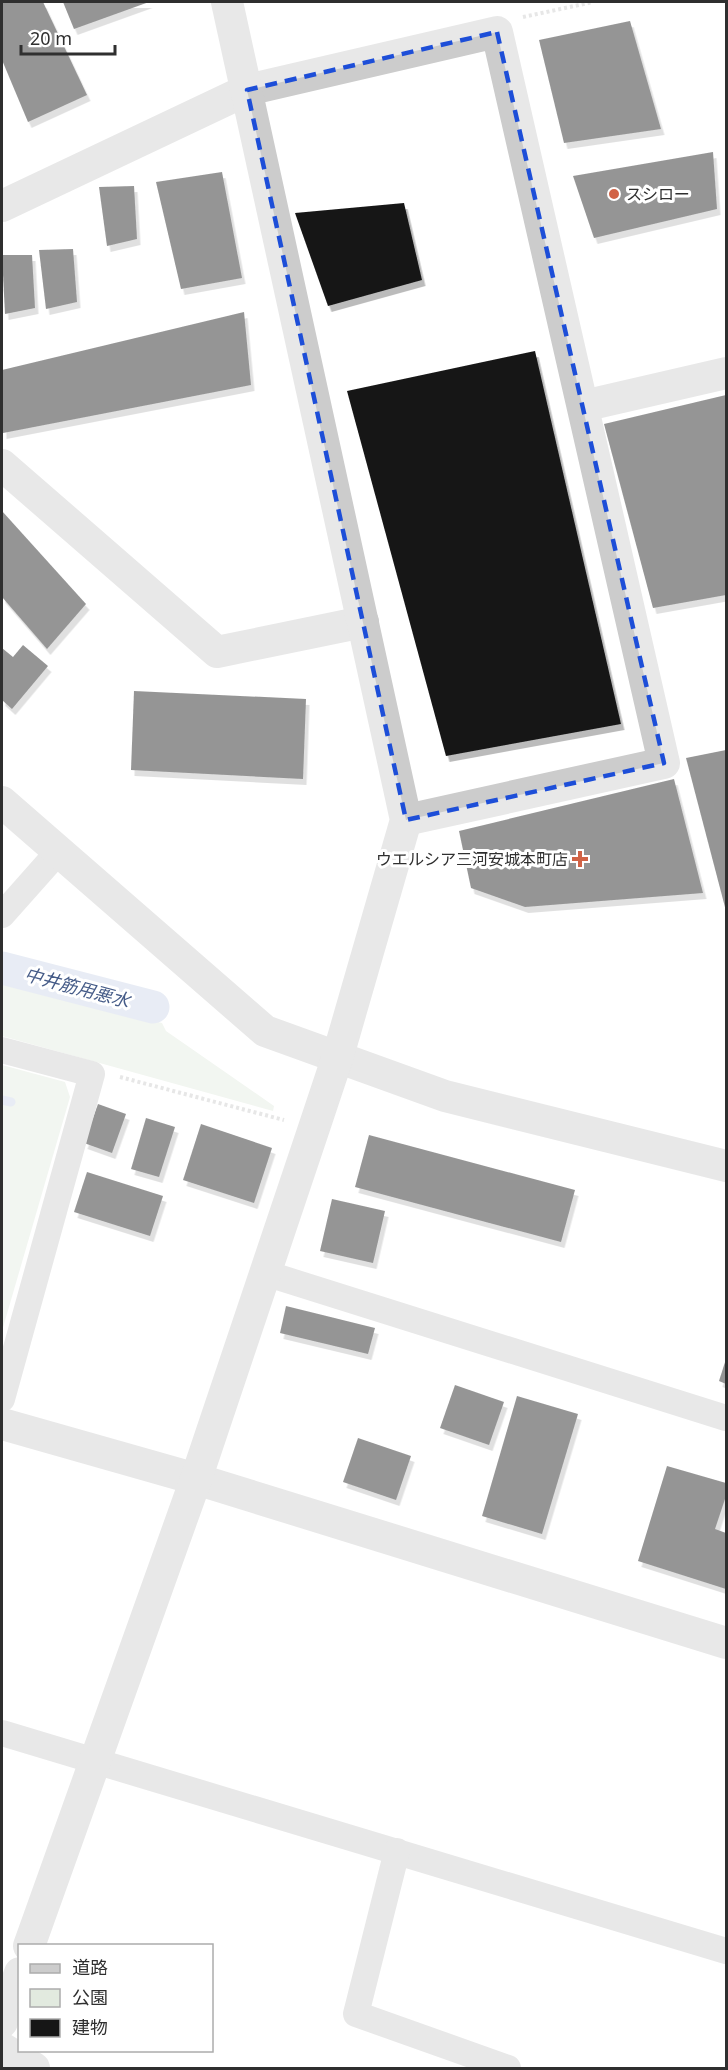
<svg xmlns="http://www.w3.org/2000/svg" width="728" height="2070" viewBox="0 0 728 2070" font-family="'Noto Sans','Noto Sans JP',sans-serif">
<defs>
<filter id="shadow"><feDropShadow dx="3.5" dy="6" stdDeviation="0" flood-color="#0004"/></filter>
</defs>
<rect width="100%" height="100%" fill="#fff"/>
<g fill="#e2eadf">
<polygon points="2,981 162,1023 166,1031 274,1106 273,1111 2,1036"/>
<polygon points="2,1065 65,1082 70,1097 2,1331"/>
</g>
<g fill="none" stroke-linecap="round" stroke-linejoin="round">
<polyline stroke="#cdd6e8" stroke-width="9" points="2,1100 11,1102"/>
<polyline stroke="#cdd6e8" stroke-width="33" points="2,968 153,1007"/>
</g>
<g fill="#161616" filter="url(#shadow)">
<polygon points="2,2 43,2 87,95 28,122 2,60"/>
<polygon points="63,2 149,2 74,29"/>
<polygon points="630,21 661,129 564,143 539,40"/>
<polygon points="713,152 717,209 594,238 573,176"/>
<polygon points="222,172 242,278 181,289 156,182"/>
<polygon points="134,186 137,239 107,246 99,187"/>
<polygon points="404,203 422,280 328,306 295,213"/>
<polygon points="73,249 77,302 46,309 39,250"/>
<polygon points="2,255 32,255 35,308 5,314"/>
<polygon points="244,312 251,385 3,433 2,370"/>
<polygon points="535,351 621,724 446,756 347,391"/>
<polygon points="726,395 726,595 653,608 604,424"/>
<polygon points="2,511 86,604 47,649 2,597"/>
<polygon points="23,645 48,666 12,709 2,700 2,648 13,657"/>
<polygon points="134,691 306,699 303,779 131,770"/>
<polygon points="726,750 726,911 686,758"/>
<polygon points="674,779 703,893 525,907 471,888 459,831"/>
<polygon points="98,1104 126,1114 112,1153 84,1143"/>
<polygon points="146,1118 175,1127 159,1177 131,1169"/>
<polygon points="201,1124 272,1148 254,1203 183,1180"/>
<polygon points="369,1135 575,1190 561,1242 355,1187"/>
<polygon points="87,1172 163,1196 150,1236 74,1212"/>
<polygon points="332,1199 385,1211 373,1263 320,1251"/>
<polygon points="286,1306 375,1328 368,1354 280,1333"/>
<polygon points="726,1359 726,1384 719,1381"/>
<polygon points="455,1385 504,1402 489,1445 440,1428"/>
<polygon points="517,1396 578,1414 542,1534 482,1516"/>
<polygon points="358,1438 411,1456 396,1500 343,1482"/>
<polygon points="667,1466 726,1483 726,1496 715,1529 726,1533 726,1589 638,1561"/>
</g>
<g fill="none" stroke-linecap="round" stroke-linejoin="round">
<g stroke="#c9c9c9" stroke-width="4" stroke-dasharray="3 3" stroke-linecap="butt">
<polyline points="523,17 593,2"/>
<polyline points="120,1077 284,1120"/>
</g>
<g stroke="#ccc" stroke-width="26">
<polyline points="2,915 58,852"/>
<polyline points="2,1050 92,1074 2,1399"/>
<polyline points="265,1273 726,1418"/>
<polyline points="2,1733 726,1951"/>
<polyline points="397,1851 356,2014 508,2068"/>
</g>
<g stroke="#ccc" stroke-width="32">
<polyline points="2,206 247,90 497,32 664,763 406,820"/>
<polyline points="583,406 726,373"/>
<polyline points="2,465 217,652 363,622"/>
<polyline points="2,802 265,1031 445,1096 726,1166"/>
<polyline points="2,1424 196,1479 726,1643"/>
<polyline points="29,1946 196,1479 314,1128 337,1059 406,820 227,2"/>
<polyline points="2,2022 20,1973"/>
<polyline points="2,2048 34,2068"/>
</g>
</g>
<path d="M0 0H728V2070H0ZM 497,32 L 664,763 L 406,820 L 247,90 Z" fill="#fff" fill-opacity=".55" fill-rule="evenodd"/>
<path fill="none" stroke="#1d4ed8" stroke-width="4.5" stroke-dasharray="12 8" stroke-linejoin="round" d="M 497,32 L 664,763 L 406,820 L 247,90 Z"/>
<g fill="#d16346" stroke="#fff" stroke-width="2">
<circle cx="614" cy="194" r="6"/>
<path d="M577 850h6v6h6v6h-6v6h-6v-6h-6v-6h6z"/>
</g>
<g text-anchor="middle" stroke-width="6" stroke-linejoin="round" paint-order="stroke">
<g font-size="16" fill="#2f2f2f" stroke="#fff" text-anchor="start">
<text x="626" y="200">スシロー</text>
<text x="568" y="865" text-anchor="end">ウエルシア三河安城本町店</text>
</g>
<g font-size="18" font-style="italic" fill="#465c88" stroke="#fff">
<text transform="translate(77 988) rotate(15)" y="6">中井筋用悪水</text>
</g>
</g>
<rect width="728" height="2070" fill="none" stroke="#2f2f2f" stroke-width="6"/>
<rect x="18" y="1944" width="195" height="108" fill="#ffffff" stroke="#acacac" stroke-width="1.5"/>
<rect x="30" y="1964" width="30" height="9" fill="#cccccc" stroke="#acacac" stroke-width="1.5"/>
<text x="72" y="1974" font-size="18" fill="#2f2f2f">道路</text>
<rect x="30" y="1989" width="30" height="18" fill="#e2eadf" stroke="#acacac" stroke-width="1.5"/>
<text x="72" y="2004" font-size="18" fill="#2f2f2f">公園</text>
<rect x="30" y="2019" width="30" height="18" fill="#161616" stroke="#acacac" stroke-width="1.5"/>
<text x="72" y="2034" font-size="18" fill="#2f2f2f">建物</text>
<path d="M21 45v9h94v-9" fill="none" stroke="#2f2f2f" stroke-width="3"/>
<text x="30" y="45" font-size="18" fill="#2f2f2f" stroke="#ffffff" stroke-width="4.5" paint-order="stroke">20 m</text>
</svg>
